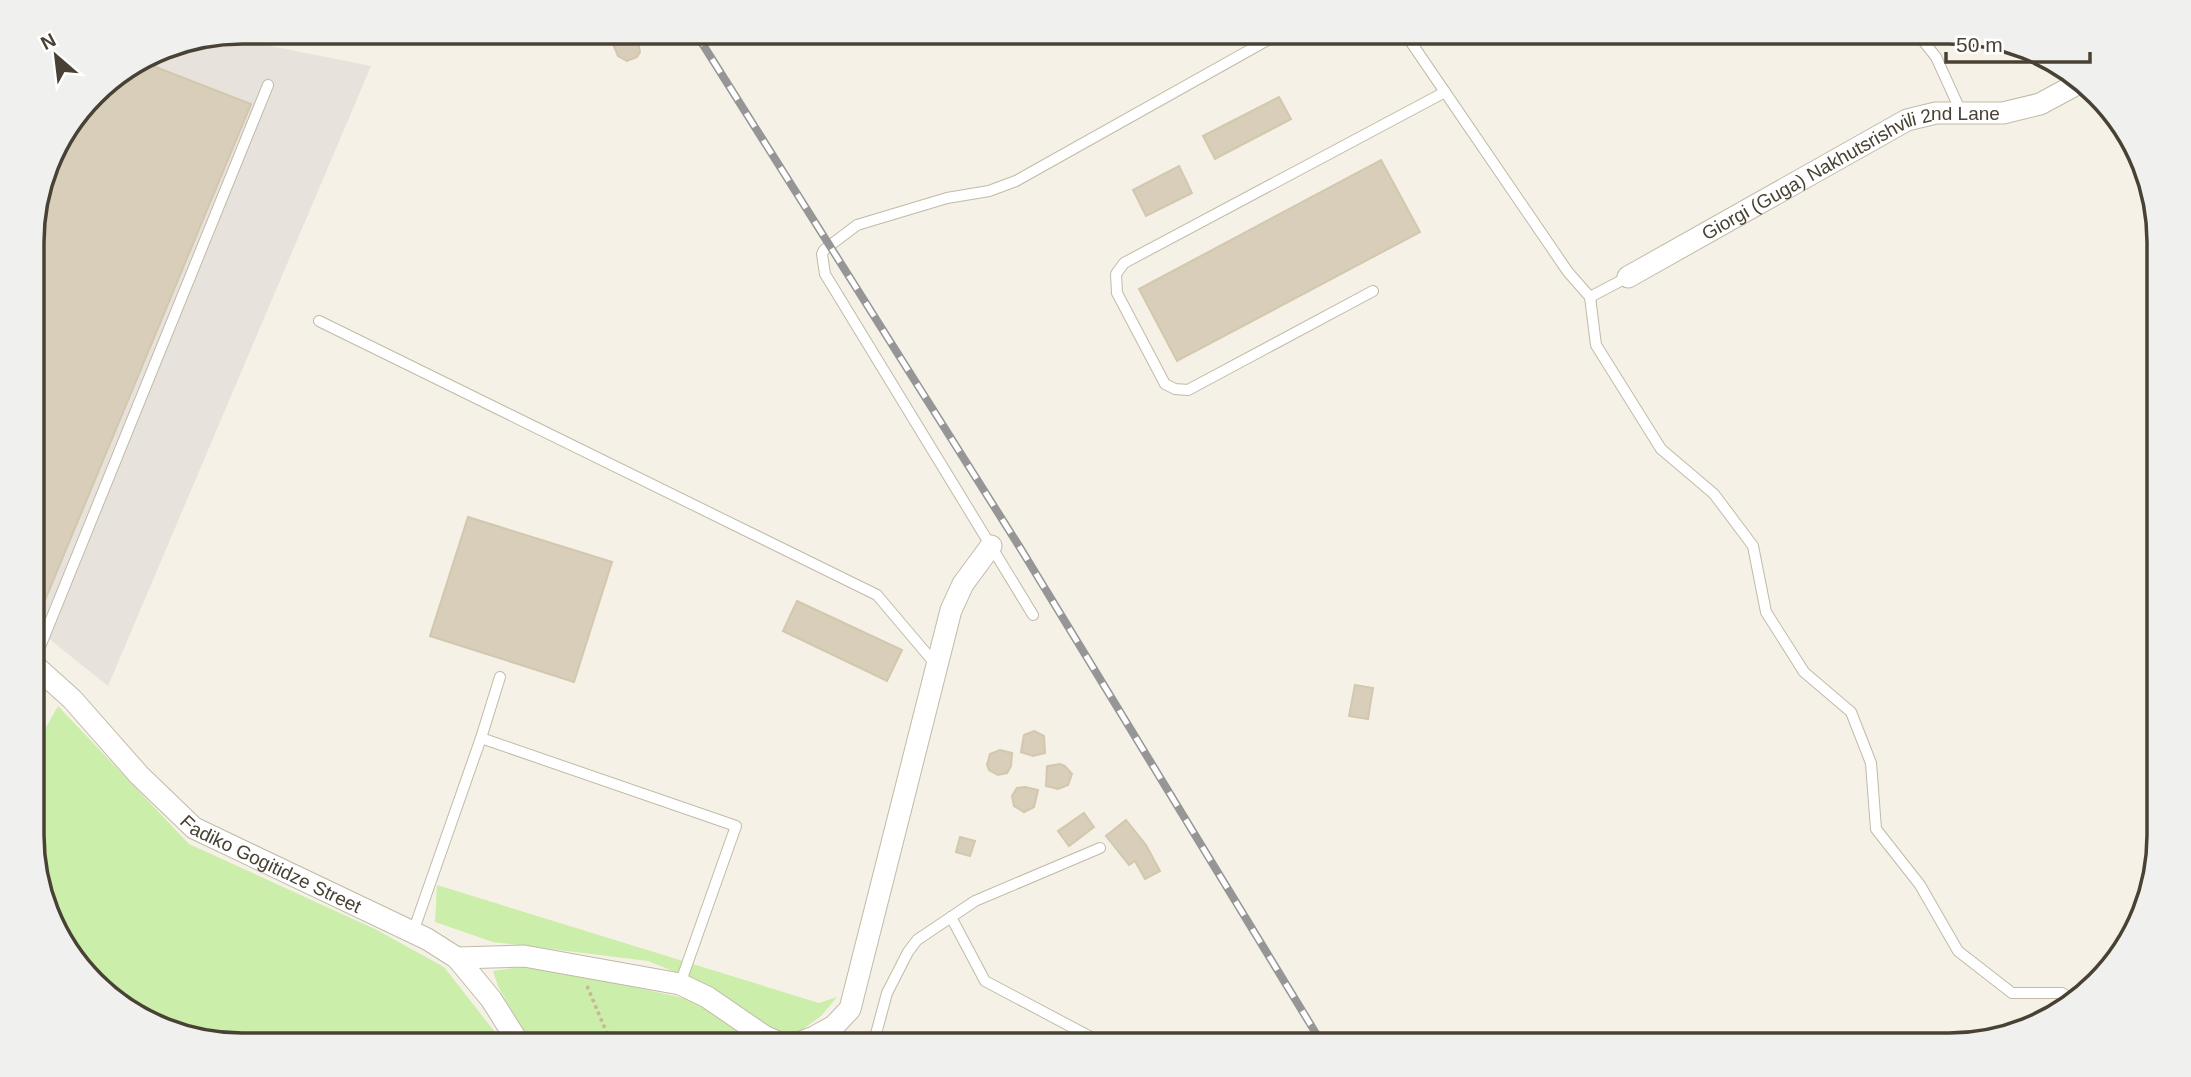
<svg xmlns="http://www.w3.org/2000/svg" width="2191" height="1077" viewBox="0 0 2191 1077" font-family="Helvetica,sans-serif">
<rect width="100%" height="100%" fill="#f5f1e6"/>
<polygon fill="#e7e2db" points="220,36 371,66 108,686 33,626 32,228 53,148 103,84 162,47"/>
<g fill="#cbeeaa">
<polygon points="33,684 58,706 189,844 375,929 444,967 505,1045 242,1045 149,1024 75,963 33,863 33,750 58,706"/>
<polygon points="437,885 819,1003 837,997 821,1016 800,1031 787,1034 767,1030 693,979 648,961 493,942 435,922"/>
<polygon points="534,965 688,999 767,1045 531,1045 498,986 493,971"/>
</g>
<g fill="#d8ceba" stroke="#d3c7ad" stroke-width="2">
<polygon points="629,36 638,41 640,52 637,57 627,61 618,56 611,39"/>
<polygon points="140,61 251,104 33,629 32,228 48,166 58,142 103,84"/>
<polygon points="1279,97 1291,119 1215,159 1203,136"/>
<polygon points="1381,160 1420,232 1177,361 1139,289"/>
<polygon points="1179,166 1192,193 1146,216 1133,190"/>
<polygon points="468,517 612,562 574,682 430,636"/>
<polygon points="797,601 902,650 887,681 783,631"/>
<polygon points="1355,685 1373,688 1368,719 1349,716"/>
<polygon points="1034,731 1044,736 1045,753 1033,756 1021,752 1024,735"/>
<polygon points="1000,750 1012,753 1011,766 1007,773 998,775 989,770 987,765 990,754"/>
<polygon points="1060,764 1065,766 1072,774 1068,785 1058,789 1046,786 1047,766"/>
<polygon points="1025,787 1038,790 1034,807 1024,812 1014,806 1012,796 1017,788"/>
<polygon points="1084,813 1094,827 1069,846 1058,831"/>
<polygon points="1126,820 1146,845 1160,871 1145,879 1135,861 1129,865 1106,836"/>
<polygon points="960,837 975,841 970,856 956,852"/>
</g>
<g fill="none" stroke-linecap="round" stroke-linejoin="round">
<defs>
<g id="service">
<polyline points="1404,32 1568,272 1590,297 1628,277"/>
<polyline points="1916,32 1936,57 1962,114"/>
<polyline points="1373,291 1188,390 1175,389 1165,384 1117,293 1116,274 1124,263 1445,92"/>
<polyline points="1590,297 1596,345 1661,449 1714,494 1753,546 1766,612 1804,672 1851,712 1871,763 1876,829 1920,885 1958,951 2012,993 2062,993 2074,1001"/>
<polyline points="319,321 877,595 937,666"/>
<polyline points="1033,615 825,274 822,254 824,250 857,225 947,198 989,191 1016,181 1282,32"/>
<polyline points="33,664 268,85"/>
<polyline points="481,738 500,677"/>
<polyline points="951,917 985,981 1102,1043"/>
<polyline points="413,932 481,738 736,826 680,984"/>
<polyline points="873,1045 887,993 908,952 917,940 975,901 1100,848"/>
</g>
<g id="minor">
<path id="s1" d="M 1628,277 L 1907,120 L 1936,113 L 2003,113 L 2040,104 L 2079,83"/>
<path id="s2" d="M 33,664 L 72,699 L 139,775 L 194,828 L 427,939 L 457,958 L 491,999 L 520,1045"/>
<polyline points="457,958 524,956 680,984 707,997 764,1036 782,1044 798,1043 814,1037 834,1026 850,1009 951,610 963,584 991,546"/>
</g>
</defs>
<use href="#service" stroke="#c1baa7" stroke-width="12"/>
<use href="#minor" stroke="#c1baa7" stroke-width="23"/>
<polyline stroke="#c5b797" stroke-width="3.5" stroke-dasharray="3.5 3.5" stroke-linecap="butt" points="587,986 612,1045"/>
<use href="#service" stroke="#fff" stroke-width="10"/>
<use href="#minor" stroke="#fff" stroke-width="21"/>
<defs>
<polyline id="rail" points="695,32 1019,546 1323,1045"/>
</defs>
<use href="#rail" stroke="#969696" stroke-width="8"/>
<use href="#rail" stroke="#fff" stroke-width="5" stroke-dasharray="16" stroke-linecap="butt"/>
</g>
<g text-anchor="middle" stroke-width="5" stroke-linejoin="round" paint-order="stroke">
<g font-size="19" fill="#494234" stroke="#fff">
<text dy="7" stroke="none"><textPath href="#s1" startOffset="250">Giorgi (Guga) Nakhutsrishvili 2nd Lane</textPath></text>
<text dy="7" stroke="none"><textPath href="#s2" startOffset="315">Fadiko Gogitidze Street</textPath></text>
</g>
</g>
<path d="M0 0H2191V1077H0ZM242 44H1949A198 198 0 0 1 2147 242V835A198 198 0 0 1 1949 1033H242A198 198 0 0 1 44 835V242A198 198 0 0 1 242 44Z" fill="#f0f0ef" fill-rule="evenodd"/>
<path fill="none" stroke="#494234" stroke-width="3.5" d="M242 44H1949A198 198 0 0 1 2147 242V835A198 198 0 0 1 1949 1033H242A198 198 0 0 1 44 835V242A198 198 0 0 1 242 44Z"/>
<g transform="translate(56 56) rotate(332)" stroke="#ffffff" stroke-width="5" paint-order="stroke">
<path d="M0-5L12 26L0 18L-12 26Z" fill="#494234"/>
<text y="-10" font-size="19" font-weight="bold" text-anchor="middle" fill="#494234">N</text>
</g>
<path d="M1946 52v10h144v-10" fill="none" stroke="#494234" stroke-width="3.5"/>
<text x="1956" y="52" font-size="21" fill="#494234" stroke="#ffffff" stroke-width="5" paint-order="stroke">50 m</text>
</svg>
